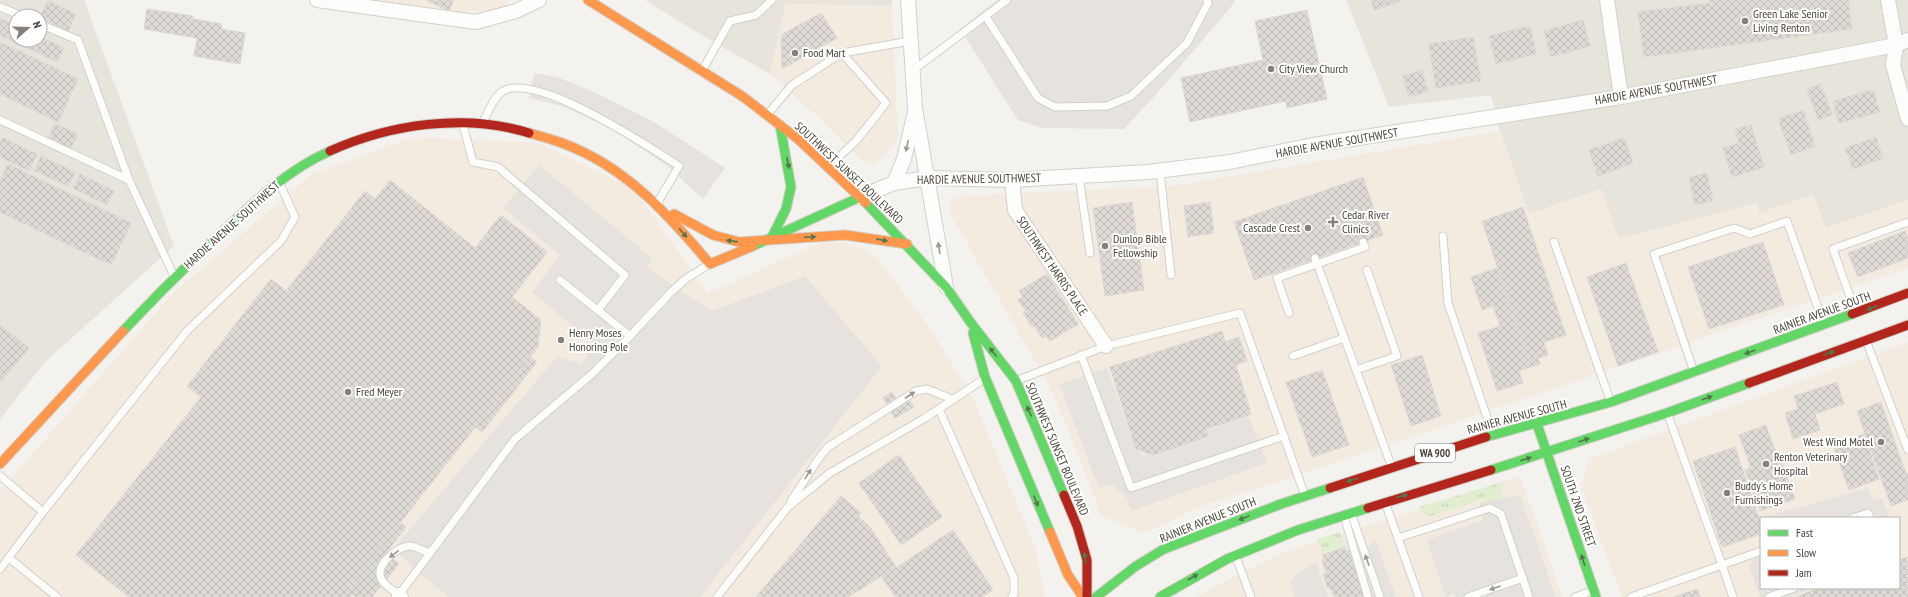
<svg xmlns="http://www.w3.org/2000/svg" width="1908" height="597" viewBox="0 0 1908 597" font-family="'PT Sans Narrow',sans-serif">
<defs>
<pattern id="grass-tufts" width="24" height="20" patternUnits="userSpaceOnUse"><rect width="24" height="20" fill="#e1eecf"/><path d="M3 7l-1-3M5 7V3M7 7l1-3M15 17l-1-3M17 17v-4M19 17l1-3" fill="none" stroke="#c3cdb2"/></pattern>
<pattern id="building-cross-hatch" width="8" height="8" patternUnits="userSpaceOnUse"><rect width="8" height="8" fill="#dedbd6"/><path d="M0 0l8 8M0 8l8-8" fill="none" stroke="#c0bdb8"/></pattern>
</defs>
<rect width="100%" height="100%" fill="#f4f2ee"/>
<g fill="#e7e4dc" fill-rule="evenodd">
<path d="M 0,0 L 84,0 L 174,246 L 45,362 L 0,419 ZM 16,16 L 40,16 L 40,40 L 16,40 Z"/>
<polygon points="645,0 892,0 892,6 786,4 770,74 698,33"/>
<polygon points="1346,0 1908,0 1908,200 1826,228 1813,195 1759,213 1757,203 1618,239 1601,189 1529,214 1500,131 1491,95 1389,107"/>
</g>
<g fill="#f3ebdf" fill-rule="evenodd">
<polygon points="375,0 508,0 506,6 489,11 456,12"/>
<polygon points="786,4 892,6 898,140 875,165 862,160 818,117 770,74"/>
<polygon points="1500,131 1529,214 1601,189 1619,239 1757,203 1759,213 1813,195 1826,228 1908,200 1908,268 1276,483 1209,503 1144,533 1101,515 1067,426 1048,384 949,212 950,201 959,196 1173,186"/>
<polygon points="414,137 538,143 634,189 708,294 801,251 821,243 842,243 863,249 881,262 933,333 973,398 1036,550 1045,597 0,597 0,491 173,293 312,174"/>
<path d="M 1908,342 L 1908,597 L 1622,597 L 1581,487 L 1586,469 L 1592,458 ZM 1761,518 L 1899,518 L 1899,588 L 1761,588 Z"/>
<polygon points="1520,476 1563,597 1197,597 1229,579 1283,553"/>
</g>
<g fill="url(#grass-tufts)">
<polygon points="1503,482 1500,503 1481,500 1430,516 1421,513 1419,507"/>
<polygon points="1340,532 1345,546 1322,554 1317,539"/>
</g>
<g fill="#e6e3df">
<polygon points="997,0 1234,0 1235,2 1160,90 1124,129 1042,128 1018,120 960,29"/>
<polygon points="534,73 557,77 596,93 654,122 725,168 703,199 666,165 615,131 562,106 529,98"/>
<polygon points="539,165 652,258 647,268 712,311 805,276 882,366 700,597 449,597 425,578 393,549 557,357 581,364 595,344 532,292 560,255 503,208"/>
<polygon points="1107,368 1136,449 1142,455 1153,455 1247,413 1267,463 1131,511 1127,498 1112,484 1099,488 1059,384"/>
<polygon points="1868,488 1872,500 1882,498 1890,518 1764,517"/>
<polygon points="1520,495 1556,597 1455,597 1454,593 1446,597 1427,540 1483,520 1479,503"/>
<polygon points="1376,541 1396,597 1368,597 1355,554"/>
<polygon points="1761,548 1761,588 1812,588 1791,597 1760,597 1749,566"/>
<polygon points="1316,562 1328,597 1295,597 1290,580"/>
</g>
<g fill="url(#building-cross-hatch)" stroke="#dcd9d4">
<polygon points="426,0 454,0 449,11"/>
<polygon points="1371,0 1401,0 1401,1 1374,10"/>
<polygon points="1710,0 1848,0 1852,29 1644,57 1638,12 1710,3"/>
<polygon points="48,1 76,14 68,31 40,17"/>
<polygon points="147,9 193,16 193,19 222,24 221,29 245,33 240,64 194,56 197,38 144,29"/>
<polygon points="1307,10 1327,99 1287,108 1286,101 1190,122 1181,78 1263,60 1255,21"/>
<polygon points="821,13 837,38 782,69 781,35"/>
<polygon points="0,18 16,26 16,40 20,40 18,44 0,35"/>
<polygon points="1583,20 1590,46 1551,57 1544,31"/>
<polygon points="1530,26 1536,54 1496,64 1489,36"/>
<polygon points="40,37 64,48 57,62 22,45 24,40 40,40"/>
<polygon points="1473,37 1481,81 1436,88 1429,44"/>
<polygon points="0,42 78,79 58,122 0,94"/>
<polygon points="1422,70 1428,91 1409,97 1403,76"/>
<polygon points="1821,84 1832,115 1818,120 1807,89"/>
<polygon points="1873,90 1880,112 1839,123 1833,101"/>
<polygon points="1803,110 1815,146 1791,155 1778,119"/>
<polygon points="55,124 78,134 70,150 48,140"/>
<polygon points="1751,125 1764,167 1732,177 1723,148 1739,143 1735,129"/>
<polygon points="1876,137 1883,158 1853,169 1845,148"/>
<polygon points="3,138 37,154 29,171 0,157 0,143"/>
<polygon points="1624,138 1633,163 1598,176 1589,150"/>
<polygon points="41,156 75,172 69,186 34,171"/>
<polygon points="8,164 131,223 111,265 0,212 0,181"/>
<polygon points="1707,173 1713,201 1695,205 1689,177"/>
<polygon points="80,174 114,191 107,205 73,188"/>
<polygon points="1363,177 1383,235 1254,280 1234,222"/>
<polygon points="390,180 475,248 501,215 547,252 512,297 541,320 538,347 342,597 129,597 76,555 201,397 187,386 271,279 286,291 365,191 375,199"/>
<polygon points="1132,202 1144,290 1105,296 1093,208"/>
<polygon points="1210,202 1214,233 1188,237 1184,206"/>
<polygon points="1523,207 1566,335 1544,342 1548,355 1529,361 1482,221"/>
<polygon points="1905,231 1908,239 1908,258 1858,277 1848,253"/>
<polygon points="1763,242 1784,305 1709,329 1688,267"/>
<polygon points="1626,263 1658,352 1618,366 1587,277"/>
<polygon points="1497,268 1529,361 1538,358 1540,364 1519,371 1523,383 1497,391 1478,333 1500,326 1493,306 1482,310 1471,277"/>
<polygon points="1047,274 1078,324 1050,341 1046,336 1042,338 1034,326 1032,327 1023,313 1026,312 1018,300 1023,297 1019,291"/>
<polygon points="0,325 29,348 0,383"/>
<polygon points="1222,331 1225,342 1239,337 1247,361 1236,365 1251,414 1206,429 1208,436 1153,455 1136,449 1110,367"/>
<polygon points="1422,355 1441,416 1411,426 1391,365"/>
<polygon points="530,357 537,362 482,432 475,427"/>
<polygon points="1322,370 1349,445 1312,457 1286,382"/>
<polygon points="1837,382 1844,404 1815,414 1820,430 1793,439 1785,413 1798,409 1794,396"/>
<polygon points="892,392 898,402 908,397 914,407 895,418 883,398"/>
<polygon points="1881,402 1906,474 1908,473 1908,500 1891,506 1857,411"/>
<polygon points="1766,425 1778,459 1780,458 1795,499 1760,511 1745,470 1751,468 1739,435"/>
<polygon points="1864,434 1879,479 1849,490 1833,445"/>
<polygon points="1735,447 1761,524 1761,534 1722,547 1693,461"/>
<polygon points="899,455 942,517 901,545 859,483"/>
<polygon points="841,496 861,513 858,516 870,527 896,567 848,597 756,597"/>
<polygon points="400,522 406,527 386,553 399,564 372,597 356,597 353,594 350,597 342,597"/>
<polygon points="953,530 993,590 982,597 895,597 882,577"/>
<polygon points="1345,547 1346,551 1349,550 1365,597 1334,597 1331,588 1328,589 1323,574 1326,573 1322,560 1324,559 1323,555"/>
<polygon points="1907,557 1908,597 1796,597 1818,588 1899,588 1899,560"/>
<polygon points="1697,589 1700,597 1673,597"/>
</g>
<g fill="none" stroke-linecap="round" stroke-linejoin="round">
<defs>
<g id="lane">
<polyline points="0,7 22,16"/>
<polyline points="986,17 1038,98 1055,107 1107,106 1131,96 1187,43 1208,3 1207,0"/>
<polyline points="702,71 730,21 756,15 772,0"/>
<polyline points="912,71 1007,0"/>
<polyline points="767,115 792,85 842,53 910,41"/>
<polyline points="0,120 129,180 78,40 40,24"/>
<path d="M 483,122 C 488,113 493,97 503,91 C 537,72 648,146 679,166 L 658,202"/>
<polyline points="463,125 473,162 498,167 625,275 598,310"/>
<polyline points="829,166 856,141 886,103 842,53"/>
<polyline points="1160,171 1171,275"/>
<polyline points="1079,176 1090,253"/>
<polyline points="129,180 174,276"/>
<polyline points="1443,236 1448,303 1492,432"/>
<polyline points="1554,242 1610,400"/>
<polyline points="1315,258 1391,465"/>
<polyline points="560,280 630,336"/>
<polyline points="1855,311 1833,249 1908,222"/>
<polyline points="1289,313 1277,278 1365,247 1363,242"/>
<polyline points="1867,343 1908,450"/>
<polyline points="1081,355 1131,488 1284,436"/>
<polyline points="1293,356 1344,338"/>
<polyline points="1693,369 1654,254 1734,228 1750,234 1787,221 1823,322"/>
<polyline points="1356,370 1397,356 1367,270"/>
<polyline points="1018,380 1106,346 1240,313 1304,493"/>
<polyline points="939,409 1014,578 1014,594 1012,597"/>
<polyline points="0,476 43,512 187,331 281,241 295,217 280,184"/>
<polyline points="791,501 819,458 828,447 916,391 927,389 952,399"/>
<polyline points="1386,505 1419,597"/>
<polyline points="1352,516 1380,597"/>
<polyline points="1853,518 1868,513 1870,518"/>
<polyline points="1345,519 1368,597"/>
<polyline points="1398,538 1490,508 1501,514 1529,597"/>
<polyline points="1236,557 1251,597"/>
<polyline points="9,558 57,597"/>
<polyline points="0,569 43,512"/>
<path d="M 399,595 C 393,590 383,585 381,578 C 375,565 397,547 409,546 C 415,546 424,551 430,553"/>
<polyline points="398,596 515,439 592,374 630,336 672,291 687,278 708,265"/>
<polyline points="717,597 788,507 830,473 925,418 984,379"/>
<polyline points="1468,597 1523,578"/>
<polyline points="1575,597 1592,591"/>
<polyline points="1631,597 1722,565 1668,415"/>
<polyline points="1733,597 1722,565 1761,551"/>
<polyline points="1769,597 1794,588"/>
</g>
<g id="street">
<polyline points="317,0 476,22 516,11 539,0"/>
<polyline points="908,0 915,108 946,287"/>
<polyline points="1607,0 1621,97"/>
<polyline points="1888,0 1896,45 1893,65 1908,119"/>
<polyline points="1012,180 1015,210 1106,346"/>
<polyline points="894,183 904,159 914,116"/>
<polyline points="860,197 894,183 928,178 1012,180 1148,172 1230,162 1313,145 1621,97 1896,45 1908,40"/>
<polyline points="399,595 401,597"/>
</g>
<g id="fast">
<polyline points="866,203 946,287 971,323 1016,381 1064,495"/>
<polyline points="771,239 786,209 791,187 780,125"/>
<polyline points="753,246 860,197"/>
<path d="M 123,331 C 153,299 184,268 216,238 C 251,205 285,171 330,151"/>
<polyline points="973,333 985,377 1050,532"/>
<polyline points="1537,424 1596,597"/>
<polyline points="1486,437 1611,402 1852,314"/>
<polyline points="1491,470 1667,413 1749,383"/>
<polyline points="1096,597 1136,566 1164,549 1281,504 1330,488"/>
<polyline points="1160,597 1227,559 1298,530 1368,508"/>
</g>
<g id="slow">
<polyline points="588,0 742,96 798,139 866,203"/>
<path d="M 529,133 C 540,136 551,139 562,143 C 625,166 668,214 710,264 L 753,246"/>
<polyline points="674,214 713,235 739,242 845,235 907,244"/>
<polyline points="0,464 123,331"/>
<polyline points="1050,532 1068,575 1083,597"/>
</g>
<g id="jam">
<path d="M 330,151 C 390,124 465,113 529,133"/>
<polyline points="1852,314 1908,293"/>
<polyline points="1749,383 1908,325"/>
<polyline points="1330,488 1486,437"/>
<polyline points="1064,495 1077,526 1087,560 1087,597"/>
<polyline points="1368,508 1491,470"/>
</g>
</defs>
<use href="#lane" stroke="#d2d0cb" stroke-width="9"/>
<use href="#street" stroke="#d2d0cb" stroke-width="16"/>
<use href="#fast" stroke="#d3cfc5" stroke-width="11"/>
<use href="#slow" stroke="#d3cfc5" stroke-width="11"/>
<use href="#jam" stroke="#d3cfc5" stroke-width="11"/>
<use href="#lane" stroke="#fdfdfc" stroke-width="7"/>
<use href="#street" stroke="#fdfdfc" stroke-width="14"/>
<use href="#fast" stroke="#63d668" stroke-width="9"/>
<use href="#slow" stroke="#ff974d" stroke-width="9"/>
<use href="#jam" stroke="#b3261e" stroke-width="9"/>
</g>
<defs><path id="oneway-solid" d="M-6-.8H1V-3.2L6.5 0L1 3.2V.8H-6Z"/></defs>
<g fill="#9b9791">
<use href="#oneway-solid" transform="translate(907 146) rotate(102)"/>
<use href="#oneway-solid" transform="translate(939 248) rotate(-100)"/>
<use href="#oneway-solid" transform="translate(910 395) rotate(-33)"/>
<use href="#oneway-solid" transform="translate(808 474) rotate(-58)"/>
<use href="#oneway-solid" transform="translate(394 554) rotate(143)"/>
<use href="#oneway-solid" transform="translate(1367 560) rotate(-110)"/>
<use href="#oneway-solid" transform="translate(1495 588) rotate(161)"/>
</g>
<g fill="#537749">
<use href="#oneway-solid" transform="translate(788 163) rotate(79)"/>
<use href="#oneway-solid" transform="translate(683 233) rotate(48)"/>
<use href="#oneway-solid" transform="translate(810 237) rotate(-3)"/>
<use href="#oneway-solid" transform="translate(882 240) rotate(11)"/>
<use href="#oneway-solid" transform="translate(732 241) rotate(-172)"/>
<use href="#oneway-solid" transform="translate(1872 308) rotate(159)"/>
<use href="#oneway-solid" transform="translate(993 352) rotate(-128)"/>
<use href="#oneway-solid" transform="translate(1750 352) rotate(160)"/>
<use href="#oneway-solid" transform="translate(1829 353) rotate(-20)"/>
<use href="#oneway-solid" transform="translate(1707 398) rotate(-20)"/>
<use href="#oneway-solid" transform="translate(1029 411) rotate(-114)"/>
<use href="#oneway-solid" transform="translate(1584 440) rotate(-19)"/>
<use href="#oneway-solid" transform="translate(1526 459) rotate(-17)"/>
<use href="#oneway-solid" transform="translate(1352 480) rotate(162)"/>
<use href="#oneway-solid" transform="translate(1402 496) rotate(-17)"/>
<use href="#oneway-solid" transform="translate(1036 501) rotate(68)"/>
<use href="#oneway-solid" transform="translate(1244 518) rotate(159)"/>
<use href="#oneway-solid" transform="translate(1085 558) rotate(-101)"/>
<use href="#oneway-solid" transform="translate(1583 560) rotate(-109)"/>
<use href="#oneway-solid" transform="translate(1193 577) rotate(-30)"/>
</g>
<g fill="#868178" stroke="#fff" stroke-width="1.5">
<circle cx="1745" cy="21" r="4"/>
<circle cx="795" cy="53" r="4"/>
<circle cx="1271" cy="69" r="4"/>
<path d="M1331 216h4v4h4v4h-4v4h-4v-4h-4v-4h4z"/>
<circle cx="1308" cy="228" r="4"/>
<circle cx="1105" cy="246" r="4"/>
<circle cx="561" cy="340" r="4"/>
<circle cx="348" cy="392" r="4"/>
<circle cx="1881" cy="442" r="4"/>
<circle cx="1766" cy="464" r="4"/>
<circle cx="1727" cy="493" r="4"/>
</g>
<g text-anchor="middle" stroke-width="4" stroke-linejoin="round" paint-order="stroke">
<rect fill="#fff" stroke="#817c74" stroke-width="1" x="1415" y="444" width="40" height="18" rx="3"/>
<g font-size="11" font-weight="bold" fill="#4b4439">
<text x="1435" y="457">WA 900</text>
</g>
<g font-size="12" fill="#4b4439" stroke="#fff" text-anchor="start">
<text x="1753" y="18">Green Lake Senior<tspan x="1753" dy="14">Living Renton</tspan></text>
<text x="803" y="57">Food Mart</text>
<text x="1279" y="73">City View Church</text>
<text x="1342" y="219">Cedar River<tspan x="1342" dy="14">Clinics</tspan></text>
<text x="1300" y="232" text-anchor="end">Cascade Crest</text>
<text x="1113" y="243">Dunlop Bible<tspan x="1113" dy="14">Fellowship</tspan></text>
<text x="569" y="337">Henry Moses<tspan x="569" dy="14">Honoring Pole</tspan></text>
<text x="356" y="396">Fred Meyer</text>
<text x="1873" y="446" text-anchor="end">West Wind Motel</text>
<text x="1774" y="461">Renton Veterinary<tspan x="1774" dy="14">Hospital</tspan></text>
<text x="1735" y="490">Buddy's Home<tspan x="1735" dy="14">Furnishings</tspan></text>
</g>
<g font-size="12" fill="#4b4439" stroke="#fff">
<text transform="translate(1656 90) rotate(-10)" y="4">HARDIE AVENUE SOUTHWEST</text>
<text transform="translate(1337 143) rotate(-10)" y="4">HARDIE AVENUE SOUTHWEST</text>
<text transform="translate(849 173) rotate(43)" y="4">SOUTHWEST SUNSET BOULEVARD</text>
<text transform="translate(979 179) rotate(-1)" y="4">HARDIE AVENUE SOUTHWEST</text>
<text transform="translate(232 225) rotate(-42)" y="4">HARDIE AVENUE SOUTHWEST</text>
<text transform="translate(1052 266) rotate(56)" y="4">SOUTHWEST HARRIS PLACE</text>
<text transform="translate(1822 313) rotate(-20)" y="4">RAINIER AVENUE SOUTH</text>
<text transform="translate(1517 417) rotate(-15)" y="4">RAINIER AVENUE SOUTH</text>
<text transform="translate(1057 449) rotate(67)" y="4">SOUTHWEST SUNSET BOULEVARD</text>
<text transform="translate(1578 506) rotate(71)" y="4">SOUTH 2ND STREET</text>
<text transform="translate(1208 520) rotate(-22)" y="4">RAINIER AVENUE SOUTH</text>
</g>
</g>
<rect x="1760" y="517" width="140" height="72" fill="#ffffff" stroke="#b7b4b0"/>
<rect x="1768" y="530" width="20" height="6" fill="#63d668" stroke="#b7b4b0"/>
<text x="1796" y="537" font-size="12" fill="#4b4439">Fast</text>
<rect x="1768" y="550" width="20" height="6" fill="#ff974d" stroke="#b7b4b0"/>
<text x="1796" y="557" font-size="12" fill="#4b4439">Slow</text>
<rect x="1768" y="570" width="20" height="6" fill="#b3261e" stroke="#b7b4b0"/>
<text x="1796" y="577" font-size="12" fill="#4b4439">Jam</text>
<g transform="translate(28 28) rotate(70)"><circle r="19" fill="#ffffff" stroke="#b7b4b0"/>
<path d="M0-3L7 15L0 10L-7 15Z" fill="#868178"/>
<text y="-6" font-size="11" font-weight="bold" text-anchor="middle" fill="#4b4439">N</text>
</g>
</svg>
